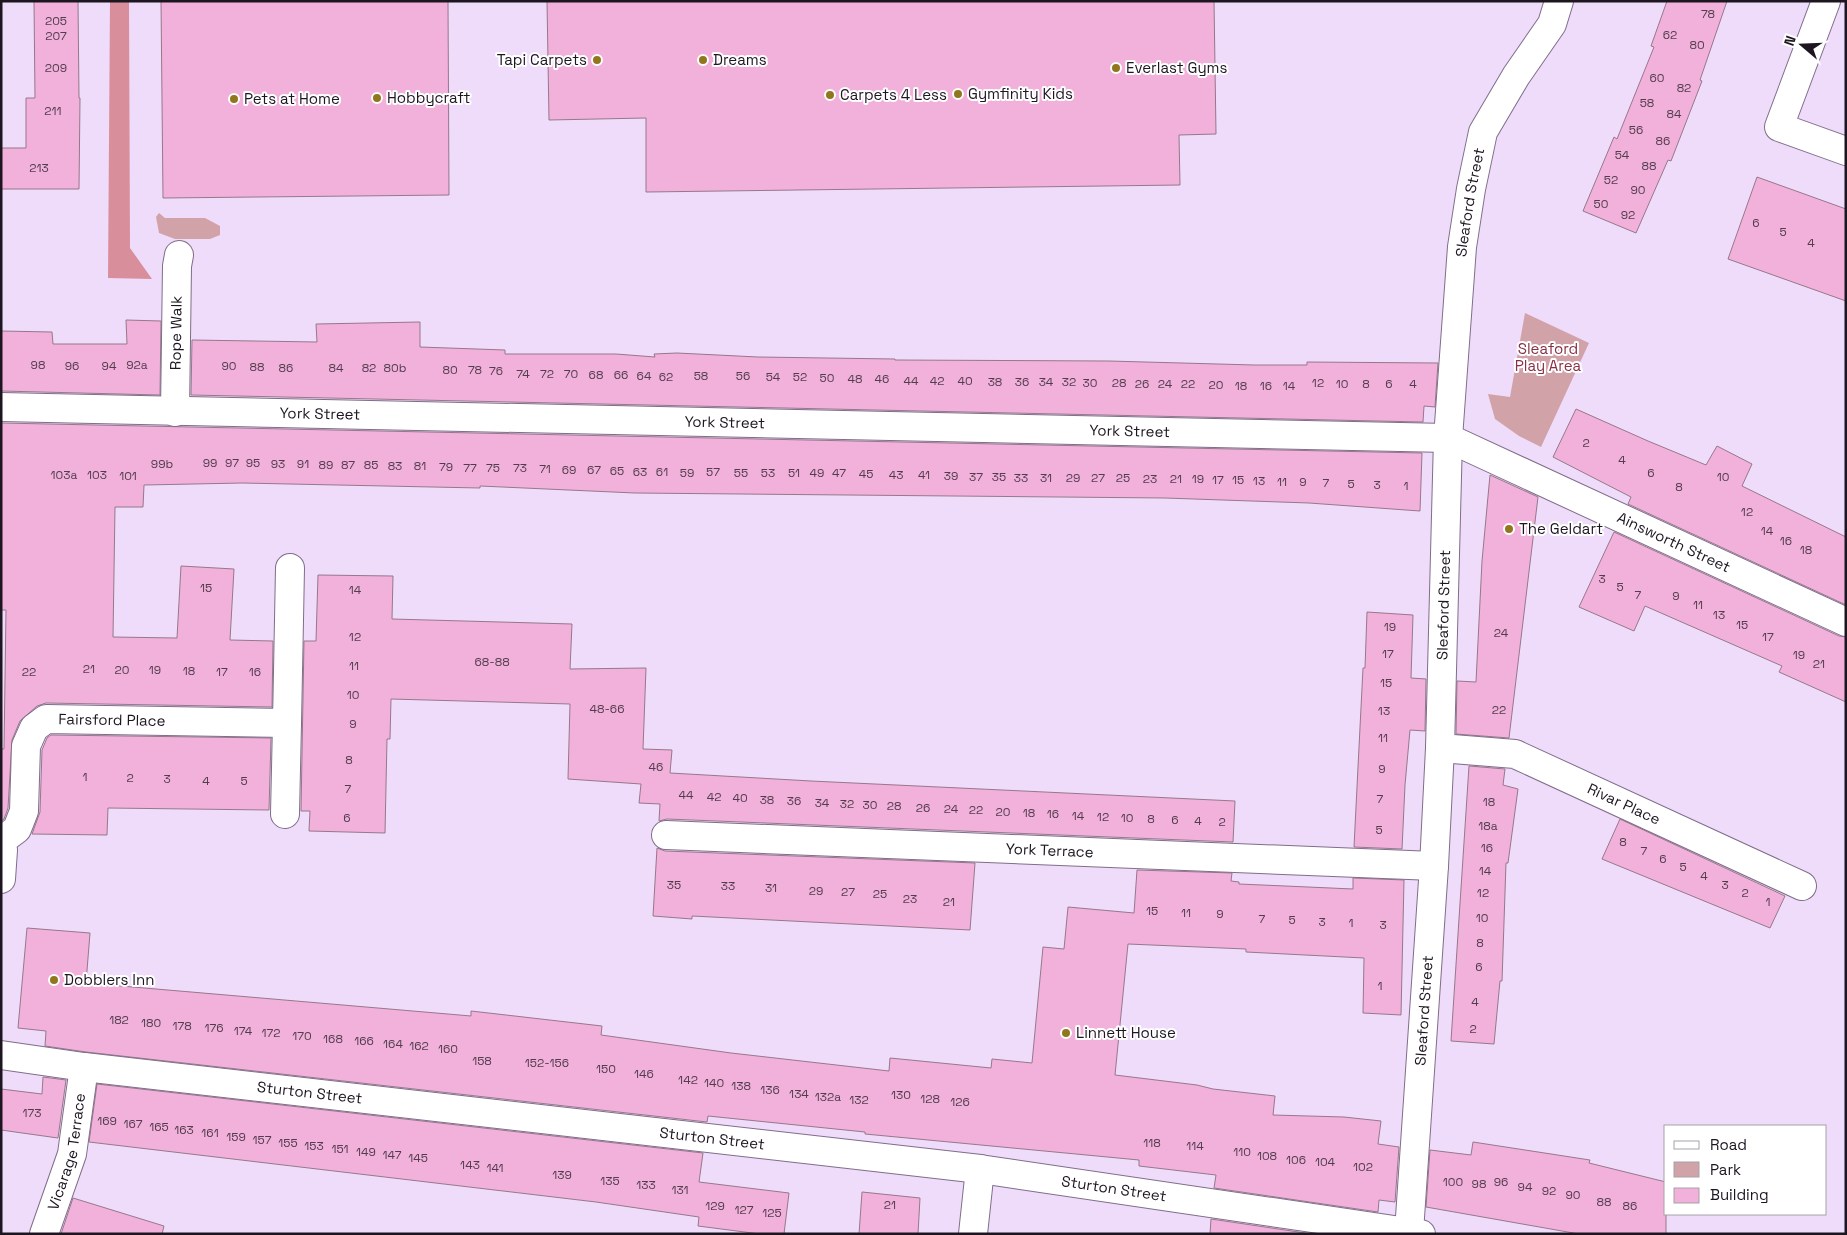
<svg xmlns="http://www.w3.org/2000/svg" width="1847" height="1235" viewBox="0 0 1847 1235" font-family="'Space Grotesk',sans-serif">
<rect width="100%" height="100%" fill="#efdbfa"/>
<g fill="#d1a3a9">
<polygon points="159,213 165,218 205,218 220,226 220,235 210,239 175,239 159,233 156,217"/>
<polygon points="1525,313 1589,343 1541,447 1519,436 1495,419 1488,394 1510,397"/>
</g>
<polygon fill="#d98f9b" points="110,1 129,1 130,248 152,279 108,278"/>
<g fill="#f2b1da" stroke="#96788b">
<polygon points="34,1 78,1 79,98 80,98 79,189 1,189 1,148 26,148 26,98 35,98"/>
<polygon points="161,1 448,1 449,195 163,198"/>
<polygon points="547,1 1214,1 1216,134 1179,135 1180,185 646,192 646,118 549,120"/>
<polygon points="1667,1 1727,1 1700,80 1702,81 1671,161 1668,160 1636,233 1583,211 1614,137 1617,139 1654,47 1651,46"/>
<polygon points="1757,177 1846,209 1846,301 1728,259"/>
<polygon points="126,320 161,321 160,395 1,391 1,331 52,332 53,344 127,344"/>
<polygon points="420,322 420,347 505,350 505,354 616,354 655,357 654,354 677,353 758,357 895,359 895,360 1109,361 1254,365 1307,365 1307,362 1438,363 1435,407 1424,406 1423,422 191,395 192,340 317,342 316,324"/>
<polygon points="1576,409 1648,441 1706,465 1717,446 1752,464 1742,486 1846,537 1846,605 1628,504 1631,497 1553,457"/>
<polygon points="1,423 1422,453 1420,511 1309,503 1165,498 635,493 480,486 480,488 242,483 144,485 143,507 115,507 113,637 177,638 181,566 234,569 230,640 273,641 272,707 46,703 37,706 20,721 12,740 8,808 4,819 1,821 1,749 4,749 6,610 1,610"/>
<polygon points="1490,475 1538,497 1509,738 1456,734 1457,681 1476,682 1482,561"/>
<polygon points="1614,532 1839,636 1846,637 1846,702 1779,672 1782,666 1645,606 1634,631 1579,607"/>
<polygon points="318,575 393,576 392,619 572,624 570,669 646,668 643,749 672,750 670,773 811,781 1235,801 1233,842 667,819 659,821 660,804 639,803 641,784 568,779 570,704 391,699 390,739 387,739 385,833 309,831 310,811 301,811 304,641 316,641"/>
<polygon points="1367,612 1413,615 1411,678 1426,679 1425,731 1410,730 1405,785 1402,849 1354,847 1363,668 1365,668"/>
<polygon points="51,735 271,738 269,810 108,808 107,835 32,834 40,812 42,750 47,738"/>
<polygon points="1469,766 1505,769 1503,785 1518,789 1508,863 1506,863 1502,981 1500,981 1494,1044 1451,1041"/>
<polygon points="1620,819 1785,896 1770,928 1602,859"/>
<polygon points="657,848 665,851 975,863 970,930 692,916 692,919 653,916"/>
<polygon points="1137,870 1232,873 1231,881 1239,882 1239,884 1308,887 1353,889 1353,878 1404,880 1401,1015 1363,1013 1364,958 1246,952 1246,949 1128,944 1115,1075 1197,1085 1213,1089 1275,1096 1273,1115 1344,1117 1381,1121 1378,1144 1399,1147 1395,1202 1379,1200 1378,1212 1214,1188 1216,1175 1139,1166 1139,1160 865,1134 865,1132 708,1116 707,1122 86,1052 45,1046 46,1031 18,1028 27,928 90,933 86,983 471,1016 471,1011 602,1026 601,1035 731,1053 889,1071 890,1058 991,1068 992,1059 1032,1063 1043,947 1064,949 1068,907 1134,913"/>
<polygon points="43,1077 66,1080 58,1138 1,1130 1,1089 42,1094"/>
<polygon points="97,1084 703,1153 699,1182 789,1193 784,1234 760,1234 698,1226 699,1217 596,1202 89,1142"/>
<polygon points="1473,1142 1590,1160 1589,1163 1666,1182 1666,1234 1579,1234 1426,1207 1430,1150 1471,1155"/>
<polygon points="862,1192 920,1198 918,1234 859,1234"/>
<polygon points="73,1198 164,1226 162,1234 61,1234"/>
<polygon points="1211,1219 1312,1234 1210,1234"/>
</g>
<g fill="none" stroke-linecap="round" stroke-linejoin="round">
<defs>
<g id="minor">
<polyline points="1826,1 1779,127 1846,151"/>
<path id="s1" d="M 1,407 L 1448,438 L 1846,622"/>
<path id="s2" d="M 175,412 L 177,266 L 179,255"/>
<path id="s3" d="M 1440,748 L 1515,754 L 1802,886"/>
<polyline points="285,814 287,723"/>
<path id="s4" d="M 666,835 L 1434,866"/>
<path id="s5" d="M 1,841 L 17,829 L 24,811 L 26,746 L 34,728 L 46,719 L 287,723 L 290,568"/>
<polyline points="1,841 3,850 1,879"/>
<path id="s6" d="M 1,1055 L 84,1067 L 980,1169 L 1421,1234"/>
<path id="s7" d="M 1409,1232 L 1434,866 L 1440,748 L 1448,438 L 1462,247 L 1471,189 L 1483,132 L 1516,76 L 1552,24 L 1559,1"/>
<path id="s8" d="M 44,1234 L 72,1154 L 84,1067"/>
<polyline points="973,1234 980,1169"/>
</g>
</defs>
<use href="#minor" stroke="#7f6e89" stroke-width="30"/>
<use href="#minor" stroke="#fff" stroke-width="28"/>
</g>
<g fill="#90761c" stroke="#fff" stroke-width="2">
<circle cx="597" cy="60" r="5"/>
<circle cx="703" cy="60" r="5"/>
<circle cx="1116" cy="68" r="5"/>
<circle cx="958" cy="94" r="5"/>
<circle cx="830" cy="95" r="5"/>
<circle cx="377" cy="98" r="5"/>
<circle cx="234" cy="99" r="5"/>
<circle cx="1509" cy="529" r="5"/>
<circle cx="54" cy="980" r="5"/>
<circle cx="1066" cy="1033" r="5"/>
</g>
<g text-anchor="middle" stroke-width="4" stroke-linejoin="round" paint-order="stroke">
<g font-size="12" fill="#523d4f">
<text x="1708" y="18">78</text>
<text x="56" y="25">205</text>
<text x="1670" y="39">62</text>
<text x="56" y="40">207</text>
<text x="1697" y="49">80</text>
<text x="56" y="72">209</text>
<text x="1657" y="82">60</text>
<text x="1684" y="92">82</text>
<text x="1647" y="107">58</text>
<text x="53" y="115">211</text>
<text x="1674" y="118">84</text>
<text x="1636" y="134">56</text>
<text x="1663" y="145">86</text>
<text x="1622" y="159">54</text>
<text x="1649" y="170">88</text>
<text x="39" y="172">213</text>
<text x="1611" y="184">52</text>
<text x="1638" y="194">90</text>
<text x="1601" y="208">50</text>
<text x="1628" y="219">92</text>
<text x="1756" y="227">6</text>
<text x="1783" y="236">5</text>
<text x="1811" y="247">4</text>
<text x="38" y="369">98</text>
<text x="137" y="369">92a</text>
<text x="72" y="370">96</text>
<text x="109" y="370">94</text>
<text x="229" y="370">90</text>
<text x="257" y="371">88</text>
<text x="286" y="372">86</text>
<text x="336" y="372">84</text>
<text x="369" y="372">82</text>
<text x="395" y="372">80b</text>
<text x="450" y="374">80</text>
<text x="475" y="374">78</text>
<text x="496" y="375">76</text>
<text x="523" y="378">74</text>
<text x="547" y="378">72</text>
<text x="571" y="378">70</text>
<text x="596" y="379">68</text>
<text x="621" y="379">66</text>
<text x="644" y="380">64</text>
<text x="701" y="380">58</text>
<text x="743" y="380">56</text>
<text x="666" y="381">62</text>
<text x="773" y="381">54</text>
<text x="800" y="381">52</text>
<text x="827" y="382">50</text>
<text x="855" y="383">48</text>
<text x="882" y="383">46</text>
<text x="911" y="385">44</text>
<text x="937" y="385">42</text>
<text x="965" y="385">40</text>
<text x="995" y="386">38</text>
<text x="1022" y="386">36</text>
<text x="1046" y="386">34</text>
<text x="1069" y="386">32</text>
<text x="1090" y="387">30</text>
<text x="1119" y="387">28</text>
<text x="1318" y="387">12</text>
<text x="1142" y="388">26</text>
<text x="1165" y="388">24</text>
<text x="1188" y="388">22</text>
<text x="1342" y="388">10</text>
<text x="1366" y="388">8</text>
<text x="1389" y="388">6</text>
<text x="1413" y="388">4</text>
<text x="1216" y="389">20</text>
<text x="1241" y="390">18</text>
<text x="1266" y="390">16</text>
<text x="1289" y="390">14</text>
<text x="1586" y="447">2</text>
<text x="1622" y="464">4</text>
<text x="210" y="467">99</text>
<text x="232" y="467">97</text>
<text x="253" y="467">95</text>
<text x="162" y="468">99b</text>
<text x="278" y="468">93</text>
<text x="303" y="468">91</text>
<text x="326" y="469">89</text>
<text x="348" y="469">87</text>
<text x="371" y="469">85</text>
<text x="395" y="470">83</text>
<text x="420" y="470">81</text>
<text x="446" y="471">79</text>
<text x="470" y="472">77</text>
<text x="493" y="472">75</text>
<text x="520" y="472">73</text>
<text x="545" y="473">71</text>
<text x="569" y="474">69</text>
<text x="594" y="474">67</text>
<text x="617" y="475">65</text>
<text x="640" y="476">63</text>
<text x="662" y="476">61</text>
<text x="713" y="476">57</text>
<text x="687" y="477">59</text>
<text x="741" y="477">55</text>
<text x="768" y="477">53</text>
<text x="794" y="477">51</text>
<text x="817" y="477">49</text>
<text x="839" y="477">47</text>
<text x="1651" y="477">6</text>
<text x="866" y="478">45</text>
<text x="64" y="479">103a</text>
<text x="97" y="479">103</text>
<text x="896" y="479">43</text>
<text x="924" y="479">41</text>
<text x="128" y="480">101</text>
<text x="951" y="480">39</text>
<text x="976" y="481">37</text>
<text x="999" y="481">35</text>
<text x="1723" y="481">10</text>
<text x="1021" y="482">33</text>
<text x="1046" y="482">31</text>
<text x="1073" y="482">29</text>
<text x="1098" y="482">27</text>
<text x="1123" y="482">25</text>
<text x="1150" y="483">23</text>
<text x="1176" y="483">21</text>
<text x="1198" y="483">19</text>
<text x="1218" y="484">17</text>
<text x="1238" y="484">15</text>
<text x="1259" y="485">13</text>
<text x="1282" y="486">11</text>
<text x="1303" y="486">9</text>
<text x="1326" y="487">7</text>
<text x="1351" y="488">5</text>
<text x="1377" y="489">3</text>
<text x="1406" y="490">1</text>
<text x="1679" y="491">8</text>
<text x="1747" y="516">12</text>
<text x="1767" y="535">14</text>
<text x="1786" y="545">16</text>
<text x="1806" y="554">18</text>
<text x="1602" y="583">3</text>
<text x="1620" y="591">5</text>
<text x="206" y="592">15</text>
<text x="355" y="594">14</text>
<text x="1638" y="599">7</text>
<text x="1676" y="600">9</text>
<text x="1698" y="609">11</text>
<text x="1719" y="619">13</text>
<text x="1742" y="629">15</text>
<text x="1390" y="631">19</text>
<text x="1501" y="637">24</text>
<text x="355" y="641">12</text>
<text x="1768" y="641">17</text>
<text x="1388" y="658">17</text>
<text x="1799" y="659">19</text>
<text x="492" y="666">68-88</text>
<text x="1819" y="668">21</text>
<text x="354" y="670">11</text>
<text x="89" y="673">21</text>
<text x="122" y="674">20</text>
<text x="155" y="674">19</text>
<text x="189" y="675">18</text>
<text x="29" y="676">22</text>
<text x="222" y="676">17</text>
<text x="255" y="676">16</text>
<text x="1386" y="687">15</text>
<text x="353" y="699">10</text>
<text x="607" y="713">48-66</text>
<text x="1499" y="714">22</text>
<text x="1384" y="715">13</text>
<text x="353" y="728">9</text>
<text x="1383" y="742">11</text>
<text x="349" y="764">8</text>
<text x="656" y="771">46</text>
<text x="1382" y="773">9</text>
<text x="85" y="781">1</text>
<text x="130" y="782">2</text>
<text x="167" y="783">3</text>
<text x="206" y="785">4</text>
<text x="244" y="785">5</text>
<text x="348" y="793">7</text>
<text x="686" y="799">44</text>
<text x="714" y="801">42</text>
<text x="740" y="802">40</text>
<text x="1380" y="803">7</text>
<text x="767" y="804">38</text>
<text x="794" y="805">36</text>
<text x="1489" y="806">18</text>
<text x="822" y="807">34</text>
<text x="847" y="808">32</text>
<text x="870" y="809">30</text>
<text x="894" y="810">28</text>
<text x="923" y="812">26</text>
<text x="951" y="813">24</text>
<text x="976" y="814">22</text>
<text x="1003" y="816">20</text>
<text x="1029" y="817">18</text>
<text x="1053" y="818">16</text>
<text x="1078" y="820">14</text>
<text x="1103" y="821">12</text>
<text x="347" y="822">6</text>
<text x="1127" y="822">10</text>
<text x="1151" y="823">8</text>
<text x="1175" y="824">6</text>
<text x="1198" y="825">4</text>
<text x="1222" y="826">2</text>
<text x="1488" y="830">18a</text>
<text x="1379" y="834">5</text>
<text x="1623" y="846">8</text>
<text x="1487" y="852">16</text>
<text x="1644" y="855">7</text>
<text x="1663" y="863">6</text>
<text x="1683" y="871">5</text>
<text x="1485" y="875">14</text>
<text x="1704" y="880">4</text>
<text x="674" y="889">35</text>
<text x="1725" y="889">3</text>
<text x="728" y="890">33</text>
<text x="771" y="892">31</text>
<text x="816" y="895">29</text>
<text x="848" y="896">27</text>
<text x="1483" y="897">12</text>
<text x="1745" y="897">2</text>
<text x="880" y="898">25</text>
<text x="910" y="903">23</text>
<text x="949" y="906">21</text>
<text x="1768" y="906">1</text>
<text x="1152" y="915">15</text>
<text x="1186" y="917">11</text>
<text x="1220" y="918">9</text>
<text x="1482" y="922">10</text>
<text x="1262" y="923">7</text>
<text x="1292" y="924">5</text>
<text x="1322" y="926">3</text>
<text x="1351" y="927">1</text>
<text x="1383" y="929">3</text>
<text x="1480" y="947">8</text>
<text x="1479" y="971">6</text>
<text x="1380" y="990">1</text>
<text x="1475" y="1006">4</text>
<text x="119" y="1024">182</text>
<text x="151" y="1027">180</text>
<text x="182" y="1030">178</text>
<text x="214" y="1032">176</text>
<text x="1473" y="1033">2</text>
<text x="243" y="1035">174</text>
<text x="271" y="1037">172</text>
<text x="302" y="1040">170</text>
<text x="333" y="1043">168</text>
<text x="364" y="1045">166</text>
<text x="393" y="1048">164</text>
<text x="419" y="1050">162</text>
<text x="448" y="1053">160</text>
<text x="482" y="1065">158</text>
<text x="547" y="1067">152-156</text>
<text x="606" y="1073">150</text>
<text x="644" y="1078">146</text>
<text x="688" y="1084">142</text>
<text x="714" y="1087">140</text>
<text x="741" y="1090">138</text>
<text x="770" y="1094">136</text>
<text x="799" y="1098">134</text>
<text x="901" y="1099">130</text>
<text x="828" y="1101">132a</text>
<text x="930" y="1103">128</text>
<text x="859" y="1104">132</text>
<text x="960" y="1106">126</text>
<text x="32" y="1117">173</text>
<text x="107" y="1125">169</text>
<text x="133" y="1128">167</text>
<text x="159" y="1131">165</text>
<text x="184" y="1134">163</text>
<text x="210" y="1137">161</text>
<text x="236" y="1141">159</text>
<text x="262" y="1144">157</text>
<text x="288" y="1147">155</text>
<text x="1152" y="1147">118</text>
<text x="314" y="1150">153</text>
<text x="1195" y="1150">114</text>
<text x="340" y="1153">151</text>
<text x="366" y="1156">149</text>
<text x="1242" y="1156">110</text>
<text x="392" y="1159">147</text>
<text x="1267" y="1160">108</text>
<text x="418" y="1162">145</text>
<text x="1296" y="1164">106</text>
<text x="1325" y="1166">104</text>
<text x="470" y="1169">143</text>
<text x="1363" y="1171">102</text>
<text x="495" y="1172">141</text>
<text x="562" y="1179">139</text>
<text x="610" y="1185">135</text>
<text x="1453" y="1186">100</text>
<text x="1501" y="1186">96</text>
<text x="1479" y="1188">98</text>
<text x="646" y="1189">133</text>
<text x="1525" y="1191">94</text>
<text x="680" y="1194">131</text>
<text x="1549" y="1195">92</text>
<text x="1573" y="1199">90</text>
<text x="1604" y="1206">88</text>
<text x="890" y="1209">21</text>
<text x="715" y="1210">129</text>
<text x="1630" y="1210">86</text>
<text x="744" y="1214">127</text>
<text x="772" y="1217">125</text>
</g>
<g font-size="15" fill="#1d1621" stroke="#fff" text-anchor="start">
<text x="587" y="65" text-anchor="end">Tapi Carpets</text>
<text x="713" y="65">Dreams</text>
<text x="1126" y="73">Everlast Gyms</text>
<text x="968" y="99">Gymfinity Kids</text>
<text x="840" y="100">Carpets 4 Less</text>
<text x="387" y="103">Hobbycraft</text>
<text x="244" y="104">Pets at Home</text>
<text x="1519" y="534">The Geldart</text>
<text x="64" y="985">Dobblers Inn</text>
<text x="1076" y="1038">Linnett House</text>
</g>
<g font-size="15" fill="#1d1621" stroke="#fff">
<text dy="5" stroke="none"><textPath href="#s7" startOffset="1032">Sleaford Street</textPath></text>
<text dy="5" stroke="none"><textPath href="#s2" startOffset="79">Rope Walk</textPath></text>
<text dy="5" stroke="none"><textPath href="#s1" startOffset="319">York Street</textPath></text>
<text dy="5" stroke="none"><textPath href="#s1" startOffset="724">York Street</textPath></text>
<text dy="5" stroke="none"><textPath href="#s1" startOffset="1129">York Street</textPath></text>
<text dy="5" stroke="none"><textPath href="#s1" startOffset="1696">Ainsworth Street</textPath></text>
<text dy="5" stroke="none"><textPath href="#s7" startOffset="628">Sleaford Street</textPath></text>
<text dy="5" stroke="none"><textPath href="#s5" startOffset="205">Fairsford Place</textPath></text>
<text dy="5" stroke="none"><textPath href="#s3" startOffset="195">Rivar Place</textPath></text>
<text dy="5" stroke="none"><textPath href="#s4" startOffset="384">York Terrace</textPath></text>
<text dy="5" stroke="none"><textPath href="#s7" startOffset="222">Sleaford Street</textPath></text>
<text dy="5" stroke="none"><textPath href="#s6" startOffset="311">Sturton Street</textPath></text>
<text dy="5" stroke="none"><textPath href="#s6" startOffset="716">Sturton Street</textPath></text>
<text dy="5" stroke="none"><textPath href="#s8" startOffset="86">Vicarage Terrace</textPath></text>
<text dy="5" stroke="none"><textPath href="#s6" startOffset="1121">Sturton Street</textPath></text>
</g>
<g font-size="15" fill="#883045" stroke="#fff">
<text x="1548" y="354">Sleaford<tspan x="1548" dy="17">Play Area</tspan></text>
</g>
</g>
<rect width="1847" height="1235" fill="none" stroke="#1d1621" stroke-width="5"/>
<rect x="1664" y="1125" width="162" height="90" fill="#ffffff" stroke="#a5a2a6"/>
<rect x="1674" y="1141" width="25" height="8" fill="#ffffff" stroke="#a5a2a6"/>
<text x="1710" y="1150" font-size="15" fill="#1d1621">Road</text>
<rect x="1674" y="1162" width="25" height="15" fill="#d1a3a9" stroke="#a5a2a6"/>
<text x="1710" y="1175" font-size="15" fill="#1d1621">Park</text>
<rect x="1674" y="1188" width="25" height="15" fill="#f2b1da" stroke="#a5a2a6"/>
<text x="1710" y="1200" font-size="15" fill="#1d1621">Building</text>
<g transform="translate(1802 45) rotate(289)" stroke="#ffffff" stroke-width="4" paint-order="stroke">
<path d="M0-4L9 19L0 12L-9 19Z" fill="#1d1621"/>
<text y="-8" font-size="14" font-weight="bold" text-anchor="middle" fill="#1d1621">N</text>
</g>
</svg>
